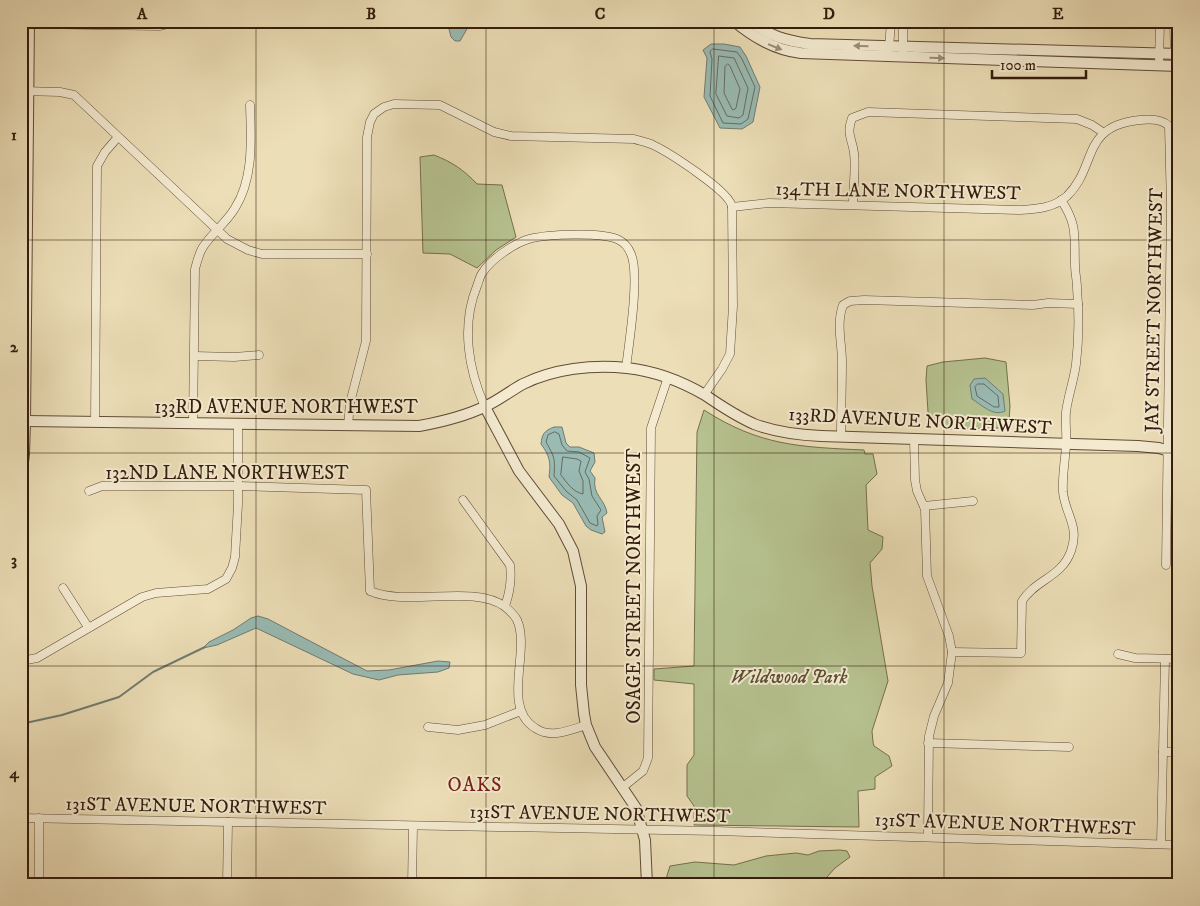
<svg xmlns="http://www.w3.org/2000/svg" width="1200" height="906" viewBox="0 0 1200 906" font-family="'IM FELL DW Pica',serif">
<rect width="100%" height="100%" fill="#ecdeb7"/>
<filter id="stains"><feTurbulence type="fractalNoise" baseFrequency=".004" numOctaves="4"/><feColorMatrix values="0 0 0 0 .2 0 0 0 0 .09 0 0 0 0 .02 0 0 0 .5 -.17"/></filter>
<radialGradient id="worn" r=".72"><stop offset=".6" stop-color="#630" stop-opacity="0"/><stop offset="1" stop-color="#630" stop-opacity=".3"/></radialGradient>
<g fill="#b6c290" stroke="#756f4e">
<path d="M 434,155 C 452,162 464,170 477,184 L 502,185 L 516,237 L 496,250 L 477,268 L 450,254 L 423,253 L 420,157 Z"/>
<polygon points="985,358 1006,362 1010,406 1009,421 1000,428 944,429 928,412 926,380 927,366 943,362"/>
<path d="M 704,410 C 760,446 800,447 864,450 L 865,454 L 873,454 L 877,474 L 866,485 L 868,530 L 883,537 L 882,549 L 870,563 L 872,586 L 888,681 L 872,731 L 873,742 L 874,746 L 889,756 L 892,766 L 875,777 L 875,789 L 858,791 L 859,827 L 694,825 L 694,806 L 687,796 L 687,765 L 694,755 L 694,684 L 654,680 L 654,669 L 694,666 L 697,432 Z"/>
<polygon points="840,850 847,851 850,857 835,868 820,885 666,885 666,879 670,866 695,862 734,865 766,856 796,853 808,855 819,851"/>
</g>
<g fill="#99bbb4" stroke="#717b71">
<polygon points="447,21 466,21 467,29 460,41 455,41 451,37"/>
<polygon points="711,44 724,44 740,47 746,56 760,87 753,122 742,129 720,128 704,97 707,58 703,50"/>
<path d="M 985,378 L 1003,394 L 1005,411 C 993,417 982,405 972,399 L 970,385 L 974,379 Z"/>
<path d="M 554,427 L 562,427 L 566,443 L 570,447 L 579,447 L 594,453 L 595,462 L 590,471 L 595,478 C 592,495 605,499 607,513 L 602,517 L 605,532 L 602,534 L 591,530 L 586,526 L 573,503 L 562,495 L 549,477 C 551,463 550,456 541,444 C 542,434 544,431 554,427 Z"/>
<polygon points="258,616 268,619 367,671 389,670 438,661 450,662 449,668 438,672 398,675 379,680 353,674 256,628 217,645 203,648 209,642 233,630 251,618"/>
</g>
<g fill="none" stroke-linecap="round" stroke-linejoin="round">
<g stroke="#666c60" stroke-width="1">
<polygon points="713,49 737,52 742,59 755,87 748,119 741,124 723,123 710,96 712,59 710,52"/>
<polygon points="719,56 734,58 748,88 743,115 739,118 727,116 716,94"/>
<polygon points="728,64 730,66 740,89 736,108 734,110 732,109 724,93 725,67"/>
<polygon points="978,384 984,384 998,396 999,407 994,407 977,396 975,387"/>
<path d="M 555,432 L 559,434 L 562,445 L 567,451 L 579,452 L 590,458 L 585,472 L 589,479 L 592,496 L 601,510 L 597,516 L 598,524 L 597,526 L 590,523 L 577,500 L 566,491 L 554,476 C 555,458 555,458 546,442 L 548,435 Z"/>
<path d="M 563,457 L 577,459 L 581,461 L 579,471 L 583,481 L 583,494 C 573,492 567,483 561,475 Z"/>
</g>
<polyline stroke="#717b71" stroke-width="2" points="21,724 62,715 119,697 153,672 205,647"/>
<defs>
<g id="minor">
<polyline points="1174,21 1175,66"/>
<polyline points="29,24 159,26 180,21"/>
<polyline points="889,49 891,21"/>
<polyline points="903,52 903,21"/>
<polyline points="1159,65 1160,21"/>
<polyline points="21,91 60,92 74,95 227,239 248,250 262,254 367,254"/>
<path d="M 853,204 C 853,189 856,167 854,153 C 852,138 846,134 852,118 L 868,112 L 1077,119 L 1092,125 L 1104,133"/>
<path d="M 732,207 L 769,203 L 1020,210 C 1037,209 1054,208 1067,196 C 1098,166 1080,126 1140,120 C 1150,119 1162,119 1169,126 L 1171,207 L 1166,565"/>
<polyline points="195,356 234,357 259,355"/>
<path d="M 485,407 C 468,369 461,325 477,286 C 479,281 480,275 483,272 C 491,259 515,243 529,239 C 547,234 603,232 619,240 C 625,243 629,249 631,254 C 640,275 629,343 626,368"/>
<polyline points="95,421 97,166 105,152 118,137"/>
<path d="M 193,423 L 195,269 C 197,262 199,253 203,247 C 212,233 227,222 235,208 C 254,178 251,139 250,105"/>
<path d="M 348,426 L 350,403 L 366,341 L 367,137 L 370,122 L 374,114 L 384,107 L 394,104 L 440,105 L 494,132 L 511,136 L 634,139 C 640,141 647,142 653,145 C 668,152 731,192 732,207 L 733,306 L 730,354 L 722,369 L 704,395"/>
<path d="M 841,436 C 841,412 842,387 842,362 C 842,343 836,324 843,305 L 850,301 L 864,300 L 1033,305 L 1048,303 L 1078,304"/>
<polyline points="914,439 915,480 917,491 925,509 927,576 949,636 952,652 948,683 934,716 929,736 928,836"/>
<path d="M 89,491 L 102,486 L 238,486 L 366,490 L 370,591 C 408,607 473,584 504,606 C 509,610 514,614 517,620 C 531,650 501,707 535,728 C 541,732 549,734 557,733 C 566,732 577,728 586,725"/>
<path d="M 463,500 L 510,565 C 512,580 510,592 505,606"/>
<polyline points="924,506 973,501"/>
<polyline points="63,588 88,627"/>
<path d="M 952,652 L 1021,653 L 1022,601 C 1035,580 1062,577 1071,551 C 1080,526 1065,514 1063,492 C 1062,477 1065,461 1066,446 C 1067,435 1065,423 1066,412 C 1068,396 1074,380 1076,364 C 1079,339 1079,313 1077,288 C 1077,280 1075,273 1075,265 C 1074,237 1078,225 1061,200"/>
<polyline points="1118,654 1135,658 1179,659"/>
<polyline points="21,661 37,658 142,597 156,593 208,589 226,579 232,568 235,557 238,504 238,424"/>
<polyline points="428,727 458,730 485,725 521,711"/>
<polyline points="928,743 1069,747"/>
<polyline points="1163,752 1179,752"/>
<polyline points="623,787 643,771 648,758 651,428 668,377"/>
<polyline points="21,818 716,831 1179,845"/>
<polyline points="1161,844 1165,659"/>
<polyline points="39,885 39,818"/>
<polyline points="227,885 228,822"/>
<polyline points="412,885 413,826"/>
</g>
<g id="tertiary">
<path d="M 734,21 C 754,38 775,50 801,53 L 1179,66"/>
<path d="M 750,21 C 768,36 787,41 810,44 L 1179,54"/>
<polyline points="485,407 519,471 559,524 573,551 581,586 581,685 584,714 586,725 595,747 636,808 645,840 647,885"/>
<path d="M 25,421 L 419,426 C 441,422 463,417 484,407 C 498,401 510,391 523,384 C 553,369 593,364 627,368 C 654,371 681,381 705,395 C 721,406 736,416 754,424 C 775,432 798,435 821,436 L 1138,446 L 1159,448 L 1179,454"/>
<polyline points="21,478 24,454 25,421 29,21"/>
</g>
</defs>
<use href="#minor" stroke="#624c37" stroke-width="9"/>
<use href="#tertiary" stroke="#624c37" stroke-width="12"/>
<use href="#minor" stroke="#f3ead0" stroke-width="8"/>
<use href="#tertiary" stroke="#f3ead0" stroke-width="10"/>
</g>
<defs><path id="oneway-solid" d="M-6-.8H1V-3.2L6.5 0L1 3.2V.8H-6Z" transform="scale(1.25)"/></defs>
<g fill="#9d8d78">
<use href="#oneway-solid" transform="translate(861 46) rotate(-178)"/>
<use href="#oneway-solid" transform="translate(775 47) rotate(22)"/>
<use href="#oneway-solid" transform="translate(937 58) rotate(1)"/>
</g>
<path fill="none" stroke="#341c0c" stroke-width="1" stroke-opacity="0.55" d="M 256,21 L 256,885M 486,21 L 486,885M 714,21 L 714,885M 944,21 L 944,885M 21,240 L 1179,240M 21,453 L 1179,453M 21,666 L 1179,666"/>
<g text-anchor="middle" stroke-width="4" stroke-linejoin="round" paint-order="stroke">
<g font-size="19" fill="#341c0c" stroke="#f3ead0">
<text transform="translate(898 190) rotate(1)" y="7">134TH LANE NORTHWEST</text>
<text transform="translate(1153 310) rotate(-89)" y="7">JAY STREET NORTHWEST</text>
<text x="286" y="413">133RD AVENUE NORTHWEST</text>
<text transform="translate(920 420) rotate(3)" y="7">133RD AVENUE NORTHWEST</text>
<text x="227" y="479">132ND LANE NORTHWEST</text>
<text transform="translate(633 586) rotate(-90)" y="7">OSAGE STREET NORTHWEST</text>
<text transform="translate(196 805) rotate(1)" y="7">131ST AVENUE NORTHWEST</text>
<text transform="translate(600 813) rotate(1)" y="7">131ST AVENUE NORTHWEST</text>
<text transform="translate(1005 823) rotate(2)" y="7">131ST AVENUE NORTHWEST</text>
</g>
<g font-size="19" font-style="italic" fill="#5b4e34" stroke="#f3ead0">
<text x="789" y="683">Wildwood Park</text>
</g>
<g font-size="20" letter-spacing="1" fill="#7a1f14" stroke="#f3ead0">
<text x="475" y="791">OAKS</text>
</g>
</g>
<rect width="1200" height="906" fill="none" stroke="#ecdeb7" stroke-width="55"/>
<path d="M992 70v8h94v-8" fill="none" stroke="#341c0c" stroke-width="2.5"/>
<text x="1000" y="70" font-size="15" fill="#341c0c" stroke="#f3ead0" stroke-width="4" paint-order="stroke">100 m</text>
<rect x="28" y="28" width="1144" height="850" fill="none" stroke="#341c0c" stroke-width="2"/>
<g font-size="16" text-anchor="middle" font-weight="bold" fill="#341c0c">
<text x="142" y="19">A</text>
<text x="371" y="19">B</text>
<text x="600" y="19">C</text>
<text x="829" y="19">D</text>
<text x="1058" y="19">E</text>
<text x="14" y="140">1</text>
<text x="14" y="352">2</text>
<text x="14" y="565">3</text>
<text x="14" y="778">4</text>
</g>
<rect width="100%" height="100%" filter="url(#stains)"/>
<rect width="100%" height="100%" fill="url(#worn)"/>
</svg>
